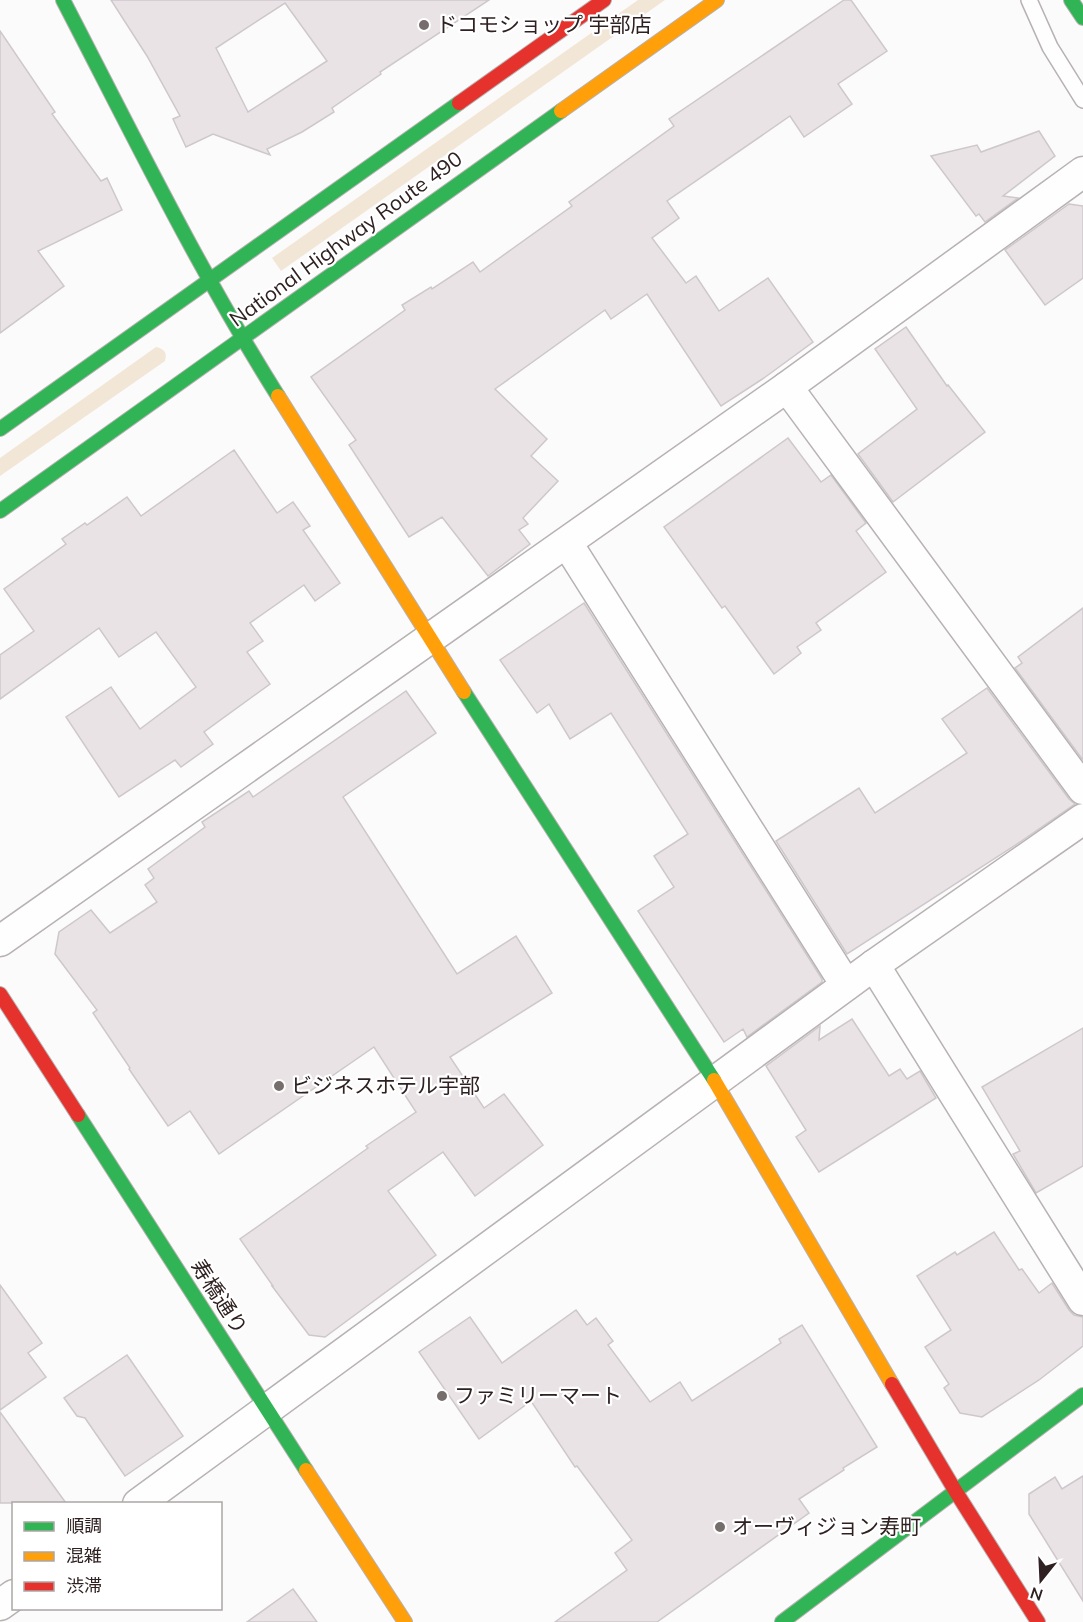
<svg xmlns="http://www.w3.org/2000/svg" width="1083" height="1622" viewBox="0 0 1083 1622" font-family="Mulish,'Noto Sans JP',sans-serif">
<rect width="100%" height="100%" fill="#fbfbfb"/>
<g fill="#f2e6d7">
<polygon points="638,0 665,0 281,271 272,258"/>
<path d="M 156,347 C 165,349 167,353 165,361 L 0,476 L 0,458 Z"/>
</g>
<g fill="#eae3e6" stroke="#cec7cb" stroke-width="1.5" fill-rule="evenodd">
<path d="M 111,0 L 489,0 L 380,72 L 381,74 L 332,108 L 334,112 L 302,132 L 267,149 L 270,155 L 213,134 L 186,147 L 173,119 L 180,116 L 147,56 ZM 285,3 L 327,61 L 248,112 L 216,48 Z"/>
<polygon points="844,0 851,0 887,51 838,84 852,104 804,137 790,116 667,201 679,218 652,238 686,283 696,276 719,311 768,278 813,342 764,378 721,406 647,294 611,319 605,310 495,389 547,439 531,456 558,481 523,518 528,524 519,530 530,544 488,576 442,517 409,537 349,445 356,440 311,377 405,310 402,305 431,287 432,289 473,262 480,272 572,206 569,202 674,126 669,119"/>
<polygon points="0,31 55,112 52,114 101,181 107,178 122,210 38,251 64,286 0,333"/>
<polygon points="1039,131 1055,156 1003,196 1018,198 985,222 979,214 976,216 931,156 977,145 981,152"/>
<polygon points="1069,204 1083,206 1083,278 1045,305 1005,250"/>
<polygon points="906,327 947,386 948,385 985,432 893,502 858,454 917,409 875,349"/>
<polygon points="788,438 821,482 831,475 866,523 856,531 886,572 816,623 821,630 797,647 801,653 774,674 725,606 722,608 664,527"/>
<polygon points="234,450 277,513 293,502 310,526 303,530 340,583 315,601 304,585 250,623 263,641 247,652 270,684 204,732 213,744 181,767 175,760 119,797 66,717 111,687 140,729 196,687 156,632 119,657 99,628 0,699 0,655 34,631 4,589 66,544 62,539 85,523 87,525 127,497 141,516"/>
<polygon points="584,603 822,979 822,982 747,1037 743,1029 724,1042 638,911 674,887 654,856 688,834 611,713 570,739 549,704 537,713 500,660"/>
<polygon points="1083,608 1083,760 1015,668 1022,663 1018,657"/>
<polygon points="987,688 1069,799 1075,804 1020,842 847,954 776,841 859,788 875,813 967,753 942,719"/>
<polygon points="406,691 436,733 343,797 457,974 516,936 552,993 450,1057 484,1108 504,1094 543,1145 475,1196 443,1152 388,1191 436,1255 325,1337 309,1335 272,1286 273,1286 240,1239 368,1148 366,1146 416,1112 374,1047 219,1154 190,1111 168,1126 129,1069 130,1068 93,1013 97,1010 55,954 59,932 91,910 110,933 157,902 145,885 154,878 148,869 205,827 202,822 249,791 253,797"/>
<polygon points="852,1019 889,1076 900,1069 907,1079 920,1071 936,1098 819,1172 796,1137 806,1130 766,1066 820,1026 819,1040"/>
<polygon points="1083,1028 1083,1166 1036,1193 1013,1154 1020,1151 982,1087"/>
<polygon points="994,1232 1019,1270 1022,1269 1039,1293 1052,1283 1069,1310 1074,1315 1083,1317 1083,1346 1039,1380 982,1417 960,1413 944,1388 949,1384 925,1347 951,1330 917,1276 955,1252 957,1255"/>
<polygon points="0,1285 42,1343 28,1353 46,1377 0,1410"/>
<polygon points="576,1310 587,1325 596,1318 613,1341 608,1345 650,1402 680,1382 692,1401 781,1343 779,1339 802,1325 877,1447 843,1468 844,1470 799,1499 809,1513 657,1622 555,1622 627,1570 615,1553 632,1540 577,1466 575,1467 531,1401 479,1439 419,1352 470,1317 502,1363"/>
<polygon points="127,1355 183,1436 125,1476 85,1418 77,1416 64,1398"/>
<polygon points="0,1412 66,1503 0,1503"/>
<polygon points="1083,1476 1083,1601 1029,1514 1029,1494 1055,1477 1062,1489"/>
<polygon points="293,1589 317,1622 247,1622"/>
</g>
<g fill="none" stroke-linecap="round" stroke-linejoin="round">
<defs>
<polyline id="lane" points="1029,0 1050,47 1083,100"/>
<g id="street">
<polyline points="787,387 1083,789"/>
<polyline points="567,543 846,985"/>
<polyline points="0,941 787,387 1083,172"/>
<polyline points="874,965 1083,1300"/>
<polyline points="138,1504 874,965 1083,819"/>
<polyline points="0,1605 14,1595"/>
</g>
<g id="fast">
<path d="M 63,0 C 132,133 198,269 278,396"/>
<polyline points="1071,0 1083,18"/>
<polyline points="0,429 459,103"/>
<polyline points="0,511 561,111"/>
<polyline points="464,692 714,1080"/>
<polyline points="78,1115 306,1470"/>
<polyline points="782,1622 1083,1395"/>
</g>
<g id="slow">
<polyline points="561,111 717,0"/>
<polyline points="278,396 464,692"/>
<polyline points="714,1080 892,1384"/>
<polyline points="306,1470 405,1622"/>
</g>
<g id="jam">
<polyline points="459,103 604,0"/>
<polyline points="0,994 78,1115"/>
<polyline points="892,1384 956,1492 1038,1622"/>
</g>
</defs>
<use href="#lane" stroke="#b8b2b2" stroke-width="18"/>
<use href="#street" stroke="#b8b2b2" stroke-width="33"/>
<use href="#fast" stroke="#b8b2b2" stroke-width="16"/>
<use href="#slow" stroke="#b8b2b2" stroke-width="16"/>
<use href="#jam" stroke="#b8b2b2" stroke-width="16"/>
<use href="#lane" stroke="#fefefe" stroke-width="15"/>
<use href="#street" stroke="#fefefe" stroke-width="30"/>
<use href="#fast" stroke="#30b455" stroke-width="14"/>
<use href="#slow" stroke="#ff9f0a" stroke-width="14"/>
<use href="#jam" stroke="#e5322d" stroke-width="14"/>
</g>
<g fill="#766d6d" stroke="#fff" stroke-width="2">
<circle cx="424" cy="25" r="6"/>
<circle cx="279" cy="1086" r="6"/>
<circle cx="442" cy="1396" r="6"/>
<circle cx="720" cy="1527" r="6"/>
</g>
<g text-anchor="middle" stroke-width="4.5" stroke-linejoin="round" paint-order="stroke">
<g font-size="21" fill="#2f2121" stroke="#fff" text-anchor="start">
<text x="436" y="32">ドコモショップ 宇部店</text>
<text x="291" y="1093">ビジネスホテル宇部</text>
<text x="454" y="1403">ファミリーマート</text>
<text x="732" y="1534">オーヴィジョン寿町</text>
</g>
<g font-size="21" fill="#2f2121" stroke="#fff">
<text transform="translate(346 239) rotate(-36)" y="7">National Highway Route 490</text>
<text transform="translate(219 1297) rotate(57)" y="7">寿橋通り</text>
</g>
</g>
<rect x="12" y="1502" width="210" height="108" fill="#ffffff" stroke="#aca6a6" stroke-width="1.5"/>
<rect x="24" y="1522" width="30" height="9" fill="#30b455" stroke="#aca6a6" stroke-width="1.5"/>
<text x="66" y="1532" font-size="18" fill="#2f2121">順調</text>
<rect x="24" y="1552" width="30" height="9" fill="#ff9f0a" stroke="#aca6a6" stroke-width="1.5"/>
<text x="66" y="1562" font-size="18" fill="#2f2121">混雑</text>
<rect x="24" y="1582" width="30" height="9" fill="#e5322d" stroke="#aca6a6" stroke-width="1.5"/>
<text x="66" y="1592" font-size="18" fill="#2f2121">渋滞</text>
<g transform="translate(1041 1580) rotate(198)" stroke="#ffffff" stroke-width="4.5" paint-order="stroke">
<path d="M0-4.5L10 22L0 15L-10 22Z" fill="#2f2121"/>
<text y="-9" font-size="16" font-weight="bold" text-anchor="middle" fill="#2f2121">N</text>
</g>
</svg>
